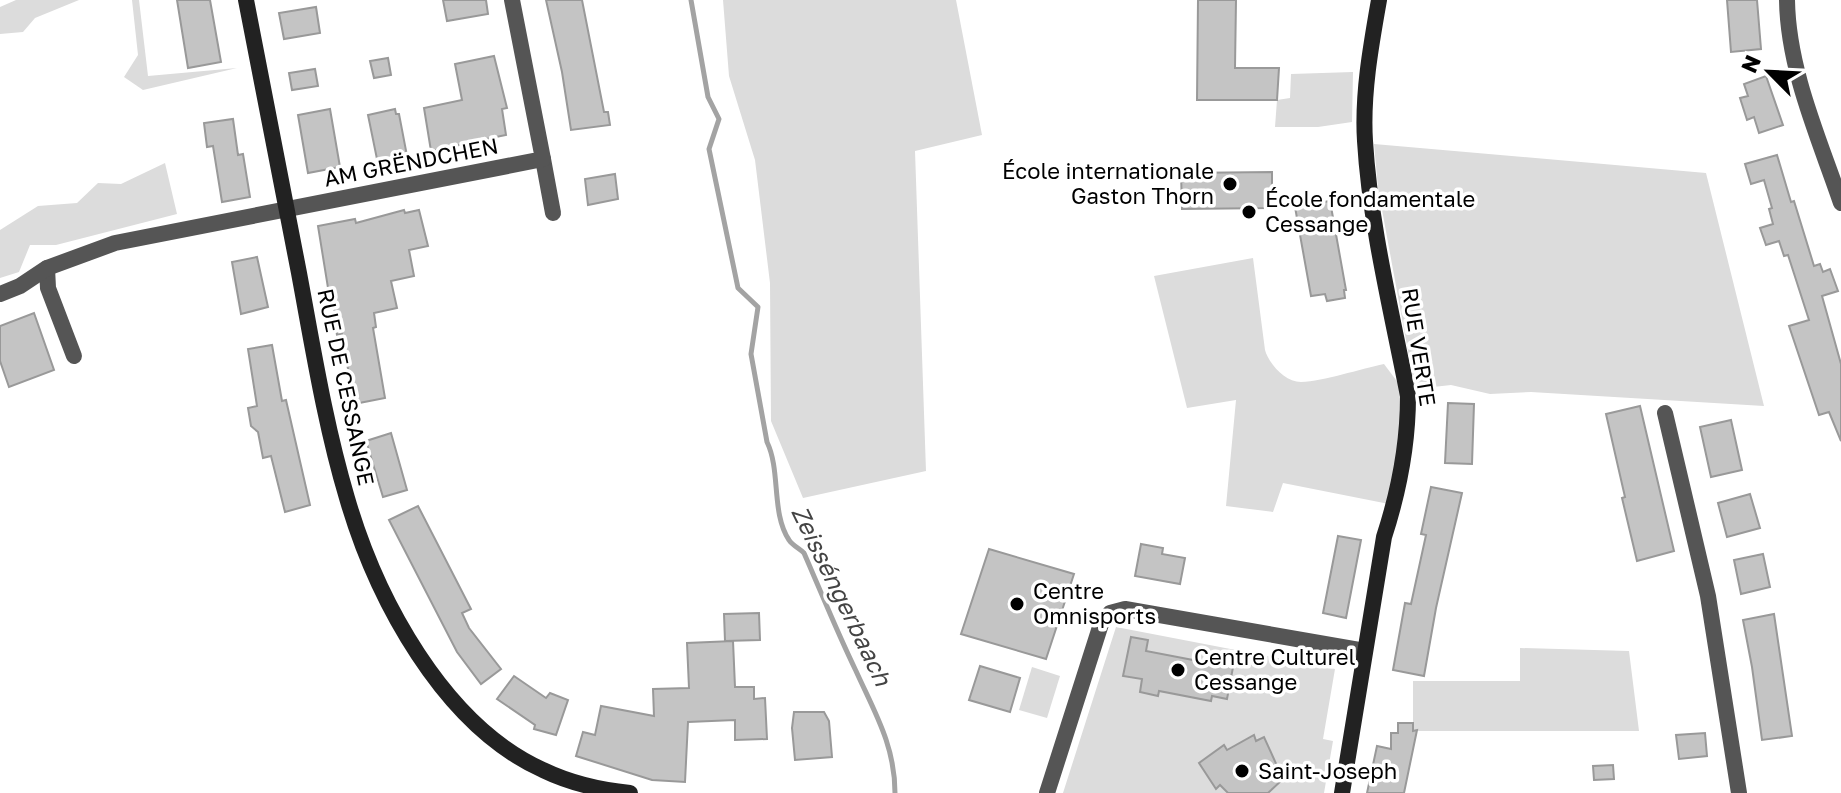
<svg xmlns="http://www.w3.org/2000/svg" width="1841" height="793" font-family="'Golos Text',sans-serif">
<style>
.green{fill:#dcdcdc}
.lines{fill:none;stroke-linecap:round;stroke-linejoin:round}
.stream{stroke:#a3a3a3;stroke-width:5}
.building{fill:#c4c4c4;stroke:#999;stroke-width:2}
.street{stroke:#555;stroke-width:16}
.secondary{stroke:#222;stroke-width:16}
.poi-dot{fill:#000;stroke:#fff;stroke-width:3}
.labels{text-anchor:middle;stroke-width:7;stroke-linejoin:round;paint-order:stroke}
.street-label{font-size:22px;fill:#000;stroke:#fff}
.poi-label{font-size:22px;fill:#000;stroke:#fff;text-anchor:start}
.water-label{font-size:24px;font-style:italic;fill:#444;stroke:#fff}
</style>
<rect width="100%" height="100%" fill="#fff"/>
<!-- green -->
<g class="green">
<polygon points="16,0 79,0 35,18 23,32 0,34 0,7"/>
<polygon points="132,0 139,0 148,76 237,68 143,90 124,77 138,55"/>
<polygon points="723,0 956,0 982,135 915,151 926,471 803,498 771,421 770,283 755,160 729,76"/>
<polygon points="1353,72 1352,122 1318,127 1275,127 1277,100 1290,98 1291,74"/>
<polygon points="1374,144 1706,173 1764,406 1531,392 1490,394 1451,385 1415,389 1378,188"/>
<polygon points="165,163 177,214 56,245 30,245 19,272 0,278 0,230 38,206 77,203 98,183 121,184"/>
<path d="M1253 258 1265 350C1269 364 1285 382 1301 382 1324 381 1360 369 1384 364L1408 396 1394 505 1283 483 1273 512 1226 506 1236 400 1187 408 1154 276Z"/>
<polygon points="1116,627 1335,669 1323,739 1333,741 1324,793 1063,793"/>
<polygon points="1520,648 1629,651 1639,731 1413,731 1413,681 1520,681"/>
<polygon points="1032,667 1060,676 1047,718 1019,710"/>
</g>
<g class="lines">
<!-- stream -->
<path class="stream" d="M691 0 708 97 719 119 709 149 738 288 758 307 751 354 767 442C781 471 771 513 789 540 792 545 800 549 804 553 821 592 837 632 856 671 875 713 895 746 895 793"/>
</g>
<!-- building -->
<g class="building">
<polygon points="177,0 210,0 221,62 188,68"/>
<polygon points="443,0 486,0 488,14 447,21"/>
<polygon points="546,0 582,0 604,112 608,112 610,125 571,130 562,72"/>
<polygon points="1198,0 1236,0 1235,68 1279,68 1277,100 1197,100"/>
<polygon points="1727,0 1757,0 1761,49 1731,52"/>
<polygon points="316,7 320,33 284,39 279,13"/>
<polygon points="494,56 507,108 502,109 506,135 481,140 482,146 470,148 469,143 431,151 424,108 462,100 455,64"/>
<polygon points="388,58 391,75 374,78 370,61"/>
<polygon points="315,69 318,86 292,90 289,73"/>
<polygon points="1766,76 1783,125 1759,133 1754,117 1747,120 1740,98 1748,96 1744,84"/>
<polygon points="330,109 340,167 308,173 298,115"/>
<polygon points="395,109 396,114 399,114 408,161 378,164 368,115"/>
<polygon points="233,119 238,155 243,154 250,197 222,202 213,146 207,147 204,123"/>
<polygon points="1777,155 1791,202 1794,201 1814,266 1820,264 1823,272 1830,269 1838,291 1822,296 1841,364 1841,441 1829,412 1819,415 1789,326 1809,320 1788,255 1784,256 1779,241 1766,245 1760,228 1773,224 1769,209 1772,208 1764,180 1751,184 1745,164"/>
<polygon points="1272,172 1272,208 1182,209 1181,173"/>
<polygon points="615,174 618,199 588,205 585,179"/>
<polygon points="1330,201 1346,290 1344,290 1345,298 1327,301 1325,294 1311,296 1295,207"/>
<polygon points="404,210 405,213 419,210 428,246 409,250 414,276 391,281 397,308 374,313 376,327 373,328 385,398 354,404 342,334 337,335 334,318 336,318 331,294 329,294 318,226 355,219 356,223"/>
<polygon points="257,257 268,307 241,314 232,262"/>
<polygon points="34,313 54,370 9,387 0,361 0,326"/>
<polygon points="272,345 282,401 286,400 310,505 285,512 271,456 263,458 258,432 251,426 248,408 257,406 248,349"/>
<polygon points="1448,403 1474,404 1472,464 1445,463"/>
<polygon points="1640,406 1674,551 1637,561 1622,498 1625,497 1606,414"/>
<polygon points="1731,420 1742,470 1711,477 1700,427"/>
<polygon points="391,433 407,490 383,497 366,441"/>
<polygon points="1431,487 1462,493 1436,608 1424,676 1393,670 1405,603 1411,604 1426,535 1421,534"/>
<polygon points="1750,494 1760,528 1727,537 1718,503"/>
<polygon points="418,506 471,609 462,613 469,628 501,669 481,684 457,652 389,520"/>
<polygon points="1338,536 1361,540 1346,618 1323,613"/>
<polygon points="1141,544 1163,548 1162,554 1185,558 1180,584 1135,576"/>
<polygon points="989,549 1074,574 1046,659 961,634"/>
<polygon points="1763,554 1770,587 1741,594 1734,560"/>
<polygon points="759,613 760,640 725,641 724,614"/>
<polygon points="1774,614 1792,736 1762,740 1752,667 1743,620"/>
<polygon points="1131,637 1148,640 1146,651 1214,664 1215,659 1234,662 1227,699 1212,696 1211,701 1159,691 1158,696 1140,692 1142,679 1123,676"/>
<polygon points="733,641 735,687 754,687 754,699 765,698 767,739 735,740 735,720 688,722 685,782 652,780 576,756 583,732 595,735 601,706 654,716 653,689 689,688 687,643"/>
<polygon points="980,666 1020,678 1010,712 969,700"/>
<polygon points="514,676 546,698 550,693 568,700 556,735 534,729 535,725 497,699"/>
<polygon points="794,712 824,712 829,721 832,757 795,760 792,728"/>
<polygon points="1398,723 1413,723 1413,731 1417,730 1404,793 1367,793 1377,746 1391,749 1391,733 1398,733"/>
<polygon points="1705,733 1707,756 1679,759 1676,735"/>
<polygon points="1254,735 1256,741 1264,737 1283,779 1268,793 1228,793 1220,785 1216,789 1199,763 1224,745 1227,750"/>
<polygon points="1613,765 1614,779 1594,780 1593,766"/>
</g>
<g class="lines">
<!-- street -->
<g class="street">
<path d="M1787 0C1788 70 1819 138 1841 203"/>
<polyline points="543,159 553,213"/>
<polyline points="47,268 48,288 74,356"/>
<polyline points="0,294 20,286 47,268 115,243 543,159 512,0"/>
<polyline points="1665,413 1708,596 1739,793"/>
<polyline points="1047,793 1101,624 1110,613 1125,609 1365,651"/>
</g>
<!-- secondary -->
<g class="secondary">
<path d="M246 0C264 91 282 182 299 273 313 348 325 424 347 498 376 598 443 725 543 770 570 783 600 790 630 793"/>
<path d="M1342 793 1384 537C1399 491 1408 444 1408 396 1392 313 1370 225 1365 141 1362 95 1371 45 1379 0"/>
</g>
</g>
<!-- markers -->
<g class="poi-dot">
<circle cx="1230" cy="184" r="8"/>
<circle cx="1249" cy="212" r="8"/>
<circle cx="1017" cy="604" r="8"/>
<circle cx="1178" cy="670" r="8"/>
<circle cx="1242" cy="771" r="8"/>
</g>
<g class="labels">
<!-- street labels -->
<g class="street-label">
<text transform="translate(411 162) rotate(-11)" y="8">AM GRËNDCHEN</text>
<text transform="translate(1419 347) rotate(81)" y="8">RUE VERTE</text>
<text transform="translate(346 387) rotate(78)" y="8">RUE DE CESSANGE</text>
</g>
<!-- poi labels -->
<g class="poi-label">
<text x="1214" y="179" text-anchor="end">École internationale<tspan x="1214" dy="25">Gaston Thorn</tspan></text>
<text x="1265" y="207">École fondamentale<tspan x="1265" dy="25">Cessange</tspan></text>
<text x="1033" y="599">Centre<tspan x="1033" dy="25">Omnisports</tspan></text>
<text x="1194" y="665">Centre Culturel<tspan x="1194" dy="25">Cessange</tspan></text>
<text x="1258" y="779">Saint-Joseph</text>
</g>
<!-- water labels -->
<g class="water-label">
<text transform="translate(841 596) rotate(64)" y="8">Zeisséngerbaach</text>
</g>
</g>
<!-- north arrow -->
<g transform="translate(1769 72) rotate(294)" stroke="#ffffff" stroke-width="6" paint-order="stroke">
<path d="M0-6L14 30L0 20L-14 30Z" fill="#000000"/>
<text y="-12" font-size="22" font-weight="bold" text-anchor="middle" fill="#000000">N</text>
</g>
</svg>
